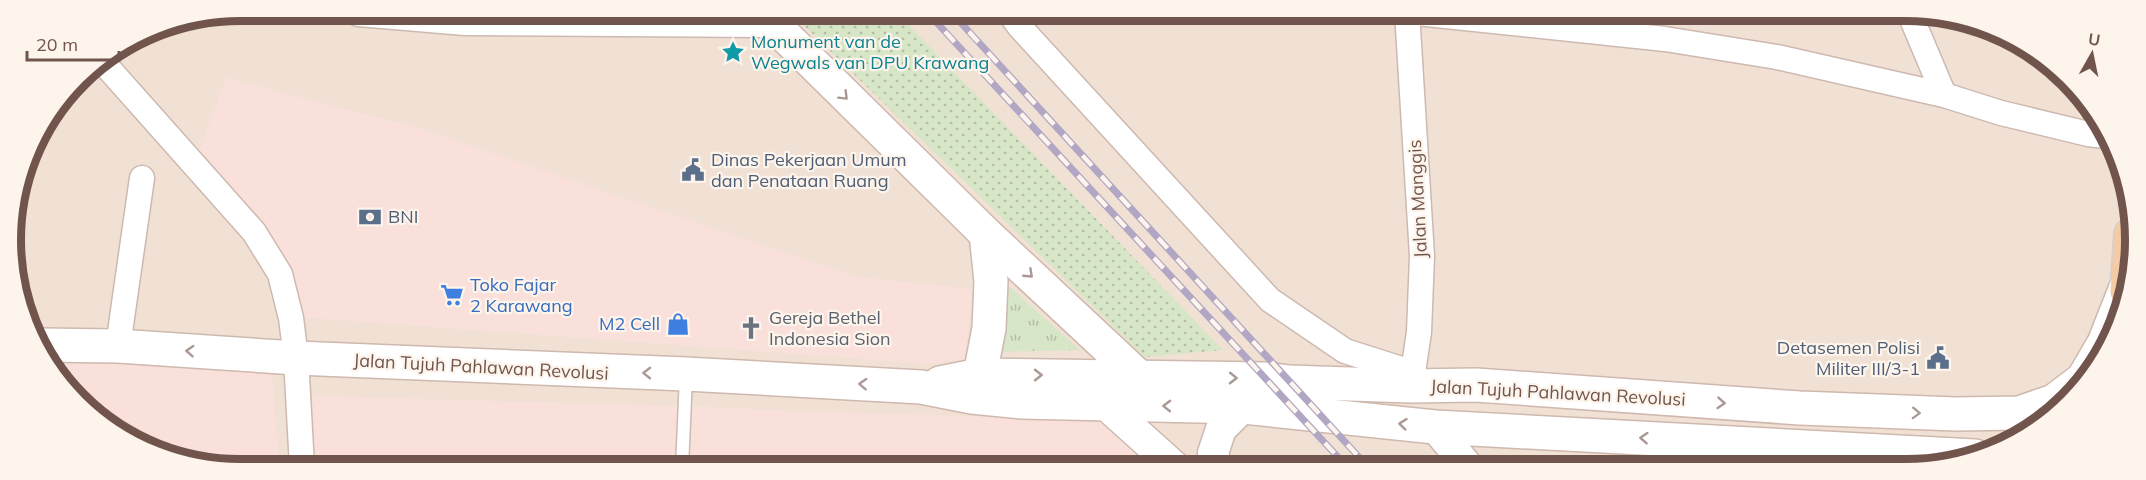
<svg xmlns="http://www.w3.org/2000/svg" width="2146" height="480" font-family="Mulish,sans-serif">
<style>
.residential{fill:#f1e1d5}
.commercial{fill:#f9e0db}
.grass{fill:url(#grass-tufts)}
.park{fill:url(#park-dots)}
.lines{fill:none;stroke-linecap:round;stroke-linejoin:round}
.service-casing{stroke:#cdb9b0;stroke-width:15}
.minor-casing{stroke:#cdb9b0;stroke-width:27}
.tertiary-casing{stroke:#cdb9b0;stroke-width:33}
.secondary-casing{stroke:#cfb8ae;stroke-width:36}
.primary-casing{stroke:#d7cfcd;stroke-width:36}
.service{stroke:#fff;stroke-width:12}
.minor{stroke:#fff;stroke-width:24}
.tertiary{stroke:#fff;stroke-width:30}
.secondary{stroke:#fff;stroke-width:33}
.primary{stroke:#f3cba5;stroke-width:33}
.rail-casing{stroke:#b1a6c3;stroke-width:7}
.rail{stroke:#fdf4ec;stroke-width:4.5;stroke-dasharray:14;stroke-linecap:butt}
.oneway{stroke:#aa9994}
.labels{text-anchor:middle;stroke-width:4.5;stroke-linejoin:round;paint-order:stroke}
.culture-label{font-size:18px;fill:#0d838f;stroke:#fdf4ec;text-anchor:start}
.service-label{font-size:18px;fill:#4e5e75;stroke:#fdf4ec;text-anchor:start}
.street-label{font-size:18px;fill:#71554d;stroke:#fdf4ec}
.shop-label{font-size:18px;fill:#366cbe;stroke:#fdf4ec;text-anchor:start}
.worship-label{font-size:18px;fill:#5b616d;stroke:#fdf4ec;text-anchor:start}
.rim{fill:none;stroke:#71554d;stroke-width:8}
</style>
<defs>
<pattern id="grass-tufts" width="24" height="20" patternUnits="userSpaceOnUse" patternTransform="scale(1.5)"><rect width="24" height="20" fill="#d7e6c6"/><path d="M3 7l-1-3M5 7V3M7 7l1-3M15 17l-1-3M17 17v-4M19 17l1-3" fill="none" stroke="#b3bda3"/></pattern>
<pattern id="park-dots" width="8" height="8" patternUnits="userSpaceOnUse" patternTransform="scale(1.5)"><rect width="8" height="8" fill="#d7e6c6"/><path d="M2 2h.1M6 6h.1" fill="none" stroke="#b3bda3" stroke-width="1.8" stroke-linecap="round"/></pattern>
</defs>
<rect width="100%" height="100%" fill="#faf0e6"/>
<!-- residential -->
<polygon class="residential" points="240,11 1936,13 2021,41 2088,101 2128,181 2133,270 2068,403 2007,446 1936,468 210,467 126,439 58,380 18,300 11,225 34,139 88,68 152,28"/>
<!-- commercial -->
<g class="commercial">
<polygon points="226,78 418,128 858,277 972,289 965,360 931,364 300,317 265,230 199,151"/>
<polygon points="44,352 272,374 279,467 210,467 126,439 58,380"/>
<polygon points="313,396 709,407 810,412 1003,417 1106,423 1148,468 309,467"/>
</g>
<!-- grass -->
<polygon class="grass" points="1001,279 1080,350 996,352"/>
<!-- park -->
<polygon class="park" points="789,11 895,11 1223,350 1145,357"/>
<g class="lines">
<!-- service casing -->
<g class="service-casing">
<g id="service">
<polyline points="682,468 686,376"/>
<polyline points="1146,468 1153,448"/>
</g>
</g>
<!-- minor casing -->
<g class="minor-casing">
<g id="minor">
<polyline points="1008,11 1019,26 1270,300 1345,351 1414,373"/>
<polyline points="1407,12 1665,39 1777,57 1944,95 2001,113 2088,134 2105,136"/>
<polyline points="1407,12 1422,256 1419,332 1411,386"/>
<polyline points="1909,12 1944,95"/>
<polyline points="101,60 254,232 280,274 291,318 296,358 302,467"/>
<polyline points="118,346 142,178"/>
</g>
</g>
<!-- tertiary casing -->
<g class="tertiary-casing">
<g id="tertiary">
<polyline points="359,11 465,20 771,22"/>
<polyline points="1106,405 1176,468"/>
<polyline points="1435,427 1469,468"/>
<polyline points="1217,468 1213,453 1221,429 1243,407"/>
</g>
</g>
<!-- secondary casing -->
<g class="secondary-casing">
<g id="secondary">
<polyline points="757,11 771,22 986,234 1138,376"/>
<polyline points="41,345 118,346 296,358 686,374 921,387 972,397 1021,402 1243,407 1435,427 1975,456"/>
<polyline points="980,375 989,328 991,281 986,234"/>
<polyline points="940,383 980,375 1266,379 1289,382 1411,386 1476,385 1800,408 1956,414 2019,413 2054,401 2083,379 2104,343 2127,285"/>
</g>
</g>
<!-- primary casing -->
<g class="primary-casing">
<polyline id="primary" points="2127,291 2131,234"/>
</g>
<!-- service -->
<use href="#service" class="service"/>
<!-- minor -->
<use href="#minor" class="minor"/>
<!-- tertiary -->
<use href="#tertiary" class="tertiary"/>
<!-- secondary -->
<use href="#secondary" class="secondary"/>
<!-- primary -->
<use href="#primary" class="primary"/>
<!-- rail casing -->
<g class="rail-casing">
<g id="rail">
<polyline points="926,11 1348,468"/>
<polyline points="950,11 1369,468"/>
</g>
</g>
<!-- rail -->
<use href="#rail" class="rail"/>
</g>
<!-- one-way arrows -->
<defs><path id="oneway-chevron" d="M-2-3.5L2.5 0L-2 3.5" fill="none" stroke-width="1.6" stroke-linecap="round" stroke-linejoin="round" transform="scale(1.5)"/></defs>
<g class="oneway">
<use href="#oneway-chevron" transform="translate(844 96) rotate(45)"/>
<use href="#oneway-chevron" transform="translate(1029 274) rotate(43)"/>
<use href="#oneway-chevron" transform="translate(190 351) rotate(-176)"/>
<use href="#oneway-chevron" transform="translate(647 373) rotate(-179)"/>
<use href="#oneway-chevron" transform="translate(1038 375)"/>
<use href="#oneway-chevron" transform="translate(1233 378) rotate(1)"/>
<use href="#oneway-chevron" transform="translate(863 384) rotate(-177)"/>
<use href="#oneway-chevron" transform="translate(1721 403) rotate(4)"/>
<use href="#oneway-chevron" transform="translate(1167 406) rotate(-179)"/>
<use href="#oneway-chevron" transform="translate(1916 413) rotate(2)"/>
<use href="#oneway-chevron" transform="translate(1403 424) rotate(-174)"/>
<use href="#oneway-chevron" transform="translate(1644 438) rotate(-176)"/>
</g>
<!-- icons -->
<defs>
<g id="sight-bare" transform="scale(1.8)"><path d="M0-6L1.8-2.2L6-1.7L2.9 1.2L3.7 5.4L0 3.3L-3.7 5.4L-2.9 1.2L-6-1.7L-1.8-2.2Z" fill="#0f9aa8" stroke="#fdf4ec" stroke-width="2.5" paint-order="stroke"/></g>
<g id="civic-bare" transform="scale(1.8)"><path d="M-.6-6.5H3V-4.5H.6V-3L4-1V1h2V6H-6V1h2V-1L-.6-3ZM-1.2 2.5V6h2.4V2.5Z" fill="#5c6f8a" stroke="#fdf4ec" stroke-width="2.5" paint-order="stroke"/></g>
<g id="bank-bare" transform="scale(1.8)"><path d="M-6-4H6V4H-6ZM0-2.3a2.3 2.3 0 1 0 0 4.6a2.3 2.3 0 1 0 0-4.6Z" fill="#5c6f8a" stroke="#fdf4ec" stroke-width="2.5" paint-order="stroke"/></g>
<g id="supermarket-bare" transform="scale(1.8)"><path d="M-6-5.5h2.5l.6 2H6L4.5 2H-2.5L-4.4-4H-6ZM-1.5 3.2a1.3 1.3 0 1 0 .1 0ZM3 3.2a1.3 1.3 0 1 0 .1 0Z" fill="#3f7fe0" stroke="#fdf4ec" stroke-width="2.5" paint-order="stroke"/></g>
<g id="shop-bare" transform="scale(1.8)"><path d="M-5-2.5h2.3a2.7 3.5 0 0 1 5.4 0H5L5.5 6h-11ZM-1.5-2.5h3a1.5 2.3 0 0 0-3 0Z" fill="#3f7fe0" stroke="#fdf4ec" stroke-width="2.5" paint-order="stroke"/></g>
<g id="church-bare" transform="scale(1.8)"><path d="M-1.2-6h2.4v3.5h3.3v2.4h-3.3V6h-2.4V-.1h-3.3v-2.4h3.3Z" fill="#6b7280" stroke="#fdf4ec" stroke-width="2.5" paint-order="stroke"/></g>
</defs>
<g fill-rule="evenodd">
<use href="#sight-bare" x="733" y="52"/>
<use href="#civic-bare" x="693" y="170"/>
<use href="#bank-bare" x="370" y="217"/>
<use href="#supermarket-bare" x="452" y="295"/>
<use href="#shop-bare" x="678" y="324"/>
<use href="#church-bare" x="751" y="328"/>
<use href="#civic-bare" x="1938" y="358"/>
</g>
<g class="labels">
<!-- culture labels -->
<g class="culture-label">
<text x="751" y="48">Monument van de<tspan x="751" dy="21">Wegwals van DPU Krawang</tspan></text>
</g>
<!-- service labels -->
<g class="service-label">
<text x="711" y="166">Dinas Pekerjaan Umum<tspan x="711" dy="21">dan Penataan Ruang</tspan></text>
<text x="388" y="223">BNI</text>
<text x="1920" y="354" text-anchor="end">Detasemen Polisi<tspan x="1920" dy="21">Militer III/3-1</tspan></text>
</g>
<!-- street labels -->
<g class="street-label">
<text transform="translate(1418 199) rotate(-93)" y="6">Jalan Manggis</text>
<text transform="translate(481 367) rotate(3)" y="6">Jalan Tujuh Pahlawan Revolusi</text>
<text transform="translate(1558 393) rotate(3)" y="6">Jalan Tujuh Pahlawan Revolusi</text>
</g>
<!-- shop labels -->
<g class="shop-label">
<text x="470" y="291">Toko Fajar<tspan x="470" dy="21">2 Karawang</tspan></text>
<text x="660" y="330" text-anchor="end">M2 Cell</text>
</g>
<!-- worship labels -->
<g class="worship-label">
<text x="769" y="324">Gereja Bethel<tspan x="769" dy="21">Indonesia Sion</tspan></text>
</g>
</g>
<!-- crop -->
<path d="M0 0H2146V480H0ZM240 21H1906A219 219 0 0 1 2125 240V240A219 219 0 0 1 1906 459H240A219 219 0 0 1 21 240V240A219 219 0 0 1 240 21Z" fill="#fdf4ec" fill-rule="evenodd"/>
<path class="rim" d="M240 21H1906A219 219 0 0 1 2125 240V240A219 219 0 0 1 1906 459H240A219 219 0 0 1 21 240V240A219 219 0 0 1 240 21Z"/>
<!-- north arrow -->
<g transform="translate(2092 54) rotate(9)" stroke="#fdf4ec" stroke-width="4.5" paint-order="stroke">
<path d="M0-4.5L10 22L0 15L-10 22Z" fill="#71554d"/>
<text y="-9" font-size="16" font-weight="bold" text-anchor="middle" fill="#71554d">U</text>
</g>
<!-- scale -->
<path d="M27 51v9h92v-9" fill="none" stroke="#71554d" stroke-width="3"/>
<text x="36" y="51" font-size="18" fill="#71554d" stroke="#fdf4ec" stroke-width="4.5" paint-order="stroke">20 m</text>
</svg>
